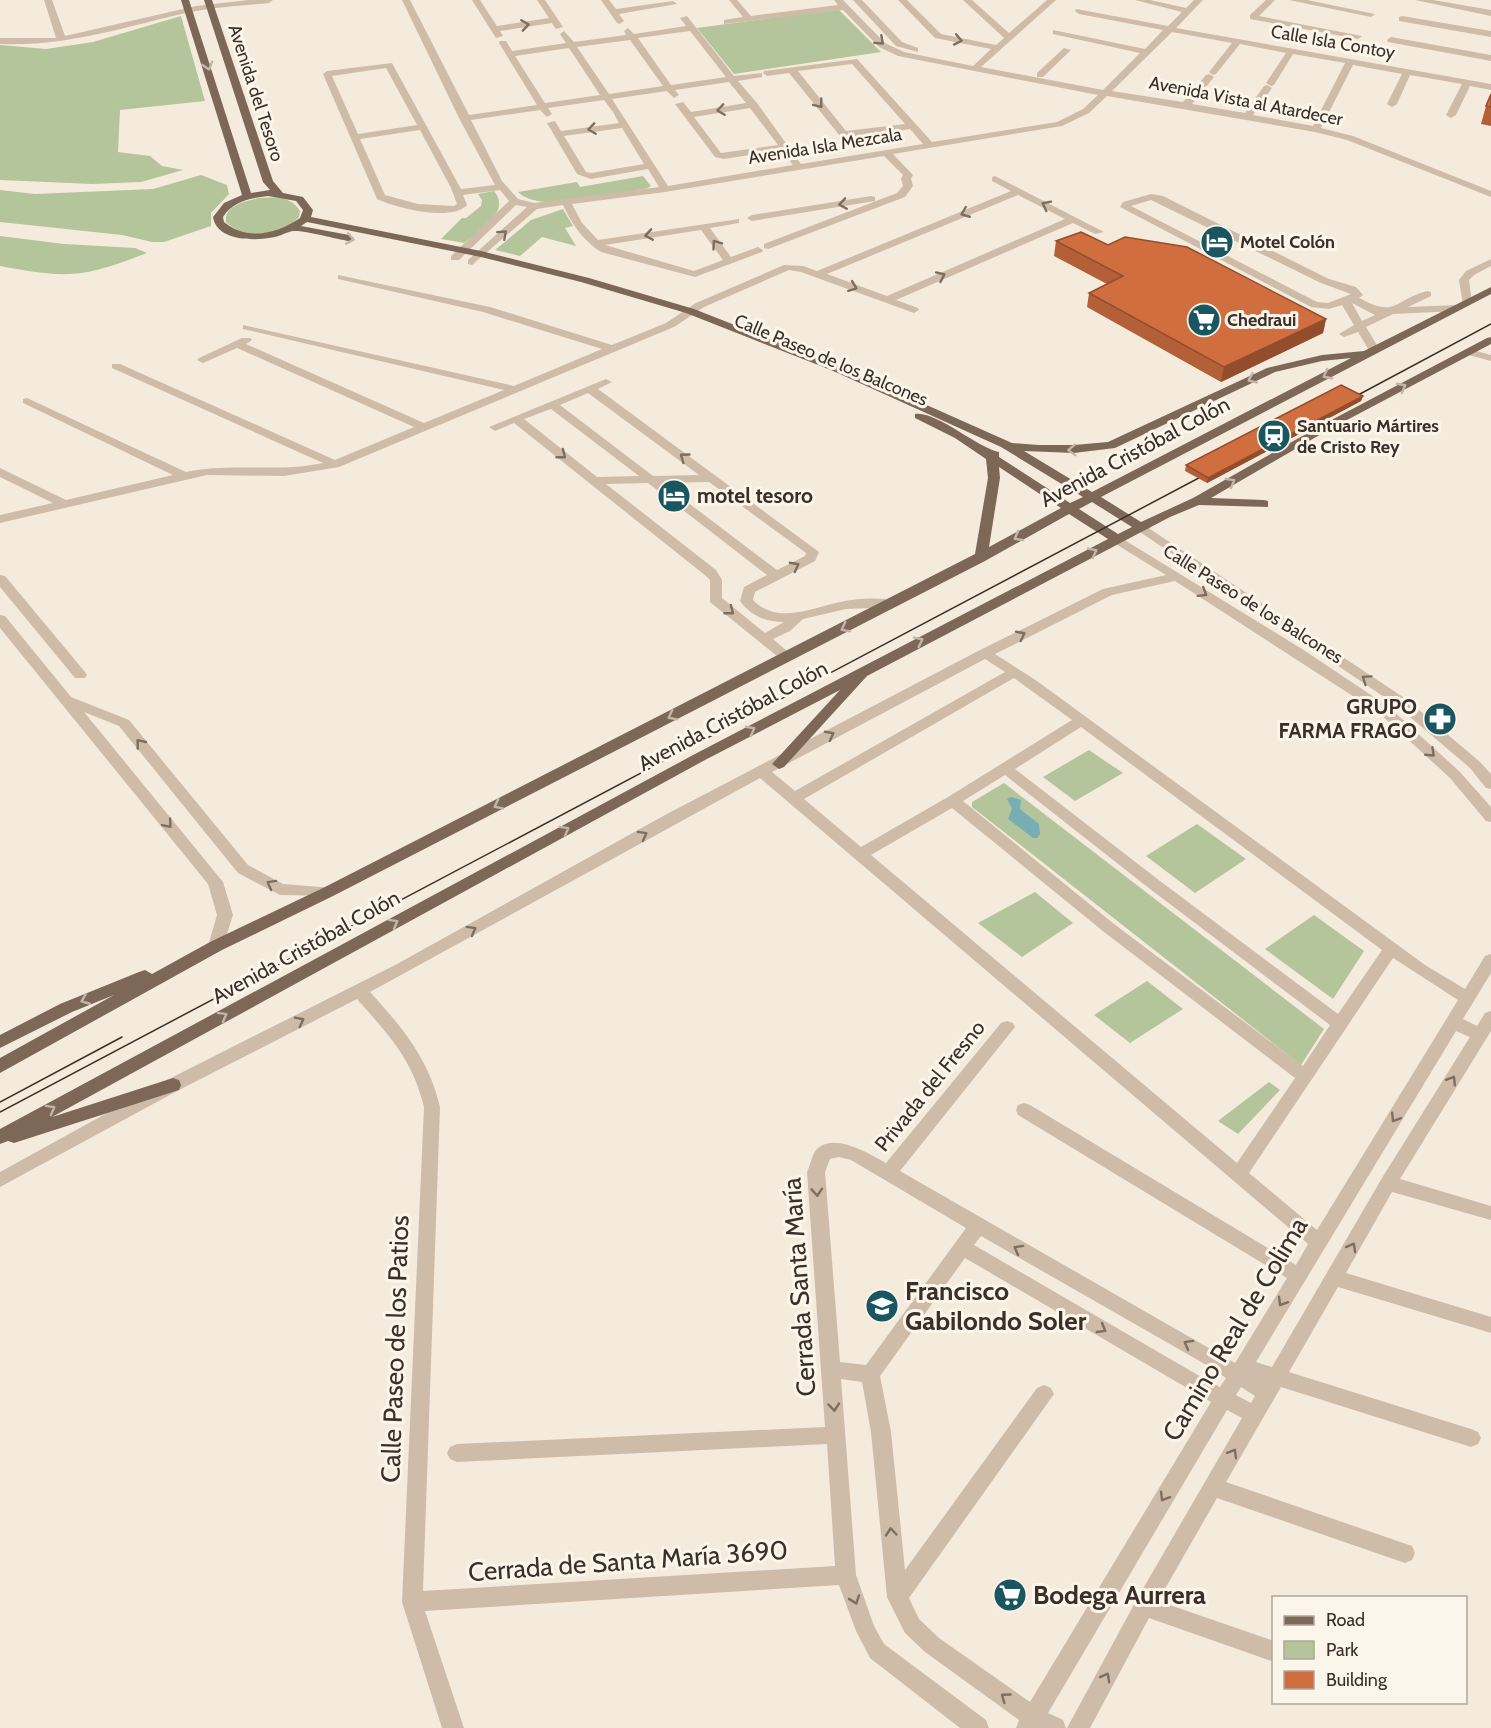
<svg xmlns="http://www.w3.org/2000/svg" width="1491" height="1728" font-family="Cabin,sans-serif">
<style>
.green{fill:#b4c59b}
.water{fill:#79adb4}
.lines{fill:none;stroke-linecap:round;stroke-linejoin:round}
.minor{fill:#cebca8;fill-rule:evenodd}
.major{fill:#7d6858;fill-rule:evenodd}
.tram{stroke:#3a2f29;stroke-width:1.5}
.wall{fill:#b35f37}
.shaded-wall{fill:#924d2d}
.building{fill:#d06e40;stroke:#924d2d;stroke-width:1.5}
.oneway{stroke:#7d6e62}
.oneway2{stroke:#c2b6a8}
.labels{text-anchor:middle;stroke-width:6;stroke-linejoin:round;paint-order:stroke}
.far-street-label{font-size:18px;fill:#3a2f29;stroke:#fbf5ea}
.far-poi-label{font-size:18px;font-weight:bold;fill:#3a2f29;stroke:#fbf5ea;text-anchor:start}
.street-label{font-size:21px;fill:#3a2f29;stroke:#fbf5ea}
.poi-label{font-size:21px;font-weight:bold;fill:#3a2f29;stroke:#fbf5ea;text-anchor:start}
.near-street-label{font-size:26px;fill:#3a2f29;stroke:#fbf5ea}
.near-poi-label{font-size:26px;font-weight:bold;fill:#3a2f29;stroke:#fbf5ea;text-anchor:start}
</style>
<rect width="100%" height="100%" fill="#f5ebdd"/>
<!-- green -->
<g class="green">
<polygon points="838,9 881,52 734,74 697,28"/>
<polygon points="181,16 205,101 120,110 118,152 150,156 162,166 183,170 141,182 92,184 0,180 0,45 46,49 93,42"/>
<polygon points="201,175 227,185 229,194 211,213 211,226 164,242 152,242 122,235 0,222 0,190 35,194 153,189"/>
<path d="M643 176 651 186 648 188C619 193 540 215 518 192L577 182 580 187Z"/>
<path d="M494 191C512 212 478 231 464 243L441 239 462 218H466L481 206 482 200 478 194Z"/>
<path d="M259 198C273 197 292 196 300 211L299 217C283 235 244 241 226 222 224 205 246 201 259 198Z"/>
<polygon points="563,209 573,226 565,228 576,246 542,237 520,256 495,250 531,220"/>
<path d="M0 236 64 244 135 248 147 253C123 262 96 273 70 274 46 275 23 270 0 266Z"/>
<polygon points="1089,750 1123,773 1075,801 1043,777"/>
<polygon points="1004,783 1324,1029 1301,1065 972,807 972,802"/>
<polygon points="1197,824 1246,859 1195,893 1146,856"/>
<polygon points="1035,892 1073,923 1022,957 978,923"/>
<polygon points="1314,915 1364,951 1333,999 1265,949"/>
<polygon points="1147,981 1183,1009 1130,1043 1094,1015"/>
<polygon points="1269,1082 1280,1090 1238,1134 1218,1121"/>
</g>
<!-- water -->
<polygon class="water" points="1011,797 1021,800 1020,809 1039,824 1040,834 1037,838 1033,838 1008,819 1012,808 1007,799"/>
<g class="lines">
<!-- minor -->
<g class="minor">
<path d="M44 0H52L65 36 196 6 248 0H273L269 3C242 6 214 7 186 13 124 27 65 47 0 44V38H56Z"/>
<path d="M402 0H410L469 115 537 105 499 43 500 41H506L512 51 566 43 560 34 564 31 574 42 626 35 624 31 628 28 634 34 686 26 680 18 687 16 734 76 762 73V77L738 81 757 103 801 164 923 144 910 129 853 138 840 136 789 73 767 76 763 73 764 71 857 59 932 142 1057 122 1083 109 1098 95 898 56 879 47 843 10 724 24V20L743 17 729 0H737L751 16 838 5 834 0H843L885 43 904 52 973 66 991 49 935 38 898 0H907L941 34 996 45 1004 38 963 0H972L1009 33 1047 0H1056L981 67 1103 90 1140 53 1053 34V30L1145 49 1163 30 1079 14 1075 11 1076 9 1168 26 1182 12 1135 0H1150L1186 8 1194 0H1203L1176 28 1491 84V90L1470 86 1456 115 1451 118 1446 115 1462 84 1410 75 1397 104 1392 107 1387 104 1402 74 1353 65 1321 128 1353 136 1491 191V197L1347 140 1315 132 1107 96 1089 113 1062 126 893 154 913 175 911 179 913 186 905 197 768 249 764 248V244L897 193 903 186 901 179 903 175 884 156 665 192 572 204 582 223 598 240 739 219V223L710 228 731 257 758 247 763 250 762 252 695 277 601 252C584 241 572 225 563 205L537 209 472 265 468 264V260L527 207 516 205 459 260H451V256L509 201 500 190 463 195 467 205C452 222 396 208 377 199L323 74 327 71 392 63 461 189 495 185 459 118ZM690 31 726 77 671 85 638 38ZM1172 32 1232 43 1209 72 1213 75 1216 74 1240 44 1286 53 1266 83 1271 86 1274 85 1293 54 1345 63 1313 126 1253 115 1272 88 1267 85 1264 86 1245 113 1192 104 1214 77 1209 74 1206 75 1183 102 1112 91ZM630 40 663 86 609 94 577 47ZM569 48 600 95 545 103 515 56ZM852 64 905 124 846 131 798 71ZM386 68 417 125 358 134 332 76ZM729 82 746 103 691 112 683 102 675 104 715 157 724 159 781 150 793 165 668 186 612 99 667 91 674 98 679 95 675 90ZM604 100 613 112 619 123 561 131 555 121 547 123 577 174 591 179 648 169 659 187 534 203 518 199 502 181 471 120 540 110 547 117 552 114 548 108ZM750 108 778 145 721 153 694 117ZM622 128 644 164 591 173 586 172 564 136ZM420 130 451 188 457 204 454 206 418 204 385 195 360 139ZM701 230 723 260 694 271 605 245Z"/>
<polygon points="472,0 480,0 497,26 549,18 537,0 545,0 563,27 556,29 552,23 500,31 503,36 496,38"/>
<polygon points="601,0 609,0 616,9 673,1 677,4 619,14 624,21 620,24 617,23"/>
<polygon points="853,0 862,0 902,42 918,48 918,52 896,46"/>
<polygon points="1266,0 1275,0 1259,16 1362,36 1358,39 1250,19 1250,15"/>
<polygon points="1289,0 1307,0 1375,14 1371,17"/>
<polygon points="1415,0 1433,0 1491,10 1491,16"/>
<polygon points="1402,16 1491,31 1491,37 1399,21 1399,17"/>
<polygon points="1391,37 1491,55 1491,61 1388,42 1387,40"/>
<polygon points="1064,48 1071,50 1043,77 1037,77 1037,73"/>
<path d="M995 176 1104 232 1095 234 1073 223 896 300 918 308 919 310 914 313 801 272 789 270 704 307 674 327 339 467 284 476 207 475 0 523V515L53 503 0 477V468L66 500 173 475 23 403V399L27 398 186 472C231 462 278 473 323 463L112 368V364H120L335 460 414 427 237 348 203 363 197 360 199 358 242 338H250L252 340 246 344 424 423 504 390 243 329V325L514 386 602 349 483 312 338 279V275L490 307 612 345 666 323 696 303 784 265 803 266 817 271 1011 191 992 181V177ZM1018 195 1065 219 887 296 827 274Z"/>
<path d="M1151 194 1163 196 1329 279 1356 287 1363 295 1359 298C1397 318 1392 301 1427 291L1431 292V296L1408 307 1458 305 1463 308 1458 311 1393 314 1366 327 1380 350 1378 352H1370L1358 332 1344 337 1339 334 1354 325 1342 305 1329 309 1311 307 1120 207 1123 202ZM1151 200 1321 283 1351 294 1328 303 1317 302 1131 206ZM1352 303 1373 314 1375 315 1362 321Z"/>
<polygon points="871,196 875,197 875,201 752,221 747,218 752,215"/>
<polygon points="1491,259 1491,266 1474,275 1469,280 1472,303 1467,306 1463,305 1459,280 1466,271"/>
<polygon points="1469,349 1491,355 1491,361 1465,354 1463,352"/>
<path d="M606 379 612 382 598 389 819 552 815 561 755 592 753 600C777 625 811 608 840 602 857 598 879 597 896 601L898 604 896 607 846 609 803 619 790 631 773 639 794 657 787 661 782 660 710 602V580L706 576 514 423 495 431 489 427ZM588 393 699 475 653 476 560 405ZM551 409 639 476 597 477 524 419ZM709 482 806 553 805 556 777 570 662 483ZM648 483 767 575 744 587 740 601C751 616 766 622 784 622L765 633 722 598V580L716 570 606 484Z"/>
<polygon points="1141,523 1406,699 1480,762 1491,774 1491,789 1486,788 1470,768 1396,705 1137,530 1135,527 1137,524"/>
<path d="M1118 536 1302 649 1389 707 1460 772 1491 807V822L1486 821 1450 778 1379 713 1175 581 1112 595 995 654 1037 681 1425 965 1465 989 1485 956 1491 954V973L1463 1019 1477 1026 1485 1013 1491 1011V1031L1400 1179 1491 1206V1220L1392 1192 1346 1273 1491 1317V1333L1338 1287 1289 1372 1471 1429 1478 1432 1481 1438 1478 1444 1471 1447 1281 1387 1226 1482 1412 1546 1415 1553 1412 1560 1405 1563 1217 1498 1158 1601 1274 1641V1662L1149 1618 1090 1728H1067L1137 1599 1242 1418 1227 1410 1048 1713 1063 1720 1066 1728H1016L1019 1720 925 1652 905 1633 887 1597 871 1432 862 1382 841 1379 856 1575 874 1626 884 1644 986 1720 989 1728H960L870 1658 856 1631 839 1585 425 1611 464 1728H442L402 1602 424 1107C413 1060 388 1034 357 999L179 1090 0 1187V1172L167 1080 397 964 665 815 980 650 1103 589 1166 575 1114 543 1112 540 1114 537ZM985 659 1005 672 795 791 772 772ZM1014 678 1072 720 948 797 861 847 804 799ZM1081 727 1382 950 1338 1014 1160 881 1015 769ZM1005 775 1150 889 1330 1025 1303 1066 1114 924 963 801ZM760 778 1308 1244 1296 1265 1030 1105 1024 1103 1018 1105 1016 1110 1018 1115 1287 1278 1235 1363 900 1171 1015 1027 1013 1023 1007 1021 1001 1023 886 1163C870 1154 833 1131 816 1150 812 1155 810 1166 807 1172L825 1427 457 1444 450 1447 447 1453 450 1459 457 1462 827 1444 835 1566 423 1591 440 1107C429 1059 402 1027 370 992ZM952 808 1104 932 1295 1078 1237 1163 871 855ZM1393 958 1458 1000 1317 1230 1249 1173ZM1456 1031 1470 1037 1382 1178 1272 1367 1256 1362ZM839 1157 851 1160 966 1228 866 1365 840 1362 825 1172 830 1159ZM981 1236 1203 1363 1226 1378 1220 1387 1203 1378 974 1245ZM965 1258 1211 1402 1030 1702 939 1638 919 1619 909 1598 1054 1394 1051 1388 1044 1385 1037 1388 905 1570 891 1432 880 1376ZM1241 1387 1255 1396 1251 1403 1236 1395Z"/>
<polygon points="0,575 5,576 85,672 87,675 85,678 75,678 0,587"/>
<polygon points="0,615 5,616 71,697 129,720 248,865 283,884 333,888 336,892 333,896 280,895 238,873 119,726 84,712 223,882 233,915 222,950 210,950 208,946 217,915 208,884 0,628"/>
</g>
<!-- major -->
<path class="major" d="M181 0H189L251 193 270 190 263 182 204 0H212L273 181 283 193 303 197 313 210 311 217 481 251 589 278 694 309 839 366 1012 443 1039 445H1074L1108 442 1267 368 1322 355 1364 351 1491 287V294L1101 497 1141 522 1193 498 1320 426 1487 338 1491 337V344L1328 430 1211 498 1264 500 1268 501V507L1199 505 1170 517 867 676 784 767 779 769 772 764 840 690 705 760 52 1117 173 1078 179 1080 181 1085 179 1090 14 1143 8 1141 0 1144V1129L695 754 1108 539 1069 514 985 561 333 896 222 950 0 1073V1058L114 995 72 1012 0 1048V1035L60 1004 139 972 145 970 152 974 210 942 323 888 975 554 988 478 986 459 955 438 915 418V414C935 410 978 448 999 452V457L1070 503 1083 497 1001 447 831 370 686 313 581 282 481 257 307 222 301 226 349 235 354 238 349 241C336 239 304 230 293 231 287 232 280 236 275 237 256 241 217 242 213 217L224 203 242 195ZM268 196 296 201 303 210 300 218C277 234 247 241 224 222L223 217C233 201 251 198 268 196ZM1351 358 1092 492 1024 451 1074 453 1115 448 1275 372 1322 361ZM999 467 1061 508 989 547 1000 478ZM1092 502 1132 527 1118 534 1079 509Z"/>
<!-- tram -->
<g class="tram">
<polyline points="1345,402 1491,324"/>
<polyline points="0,1102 122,1037"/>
<polyline points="0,1112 1212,471"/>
</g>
</g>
<!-- wall -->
<g class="wall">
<polygon points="1491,94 1491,126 1481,124 1486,106"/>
<polygon points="1056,241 1108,245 1326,319 1323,333 1221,382 1087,307 1089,293 1107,284 1054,256"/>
<polygon points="1363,396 1361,401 1207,483 1185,471 1186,465"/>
</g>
<!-- shaded-wall -->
<g class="shaded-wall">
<polygon points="1326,319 1323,333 1221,382 1224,367"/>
<polygon points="1363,396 1361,401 1207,483 1208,478"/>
</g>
<!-- building -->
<g class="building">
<polygon points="1491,94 1491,107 1486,106"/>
<polygon points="1081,232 1108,245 1125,237 1187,247 1326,319 1224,367 1089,293 1123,276 1056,241"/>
<polygon points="1341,385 1363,396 1208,478 1186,465"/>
</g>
<!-- one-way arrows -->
<defs><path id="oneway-chevron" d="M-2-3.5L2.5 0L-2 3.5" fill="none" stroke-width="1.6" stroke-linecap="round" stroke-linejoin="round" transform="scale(1.5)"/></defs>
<g class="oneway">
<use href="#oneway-chevron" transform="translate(525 25) rotate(-8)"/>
<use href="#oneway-chevron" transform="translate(958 40) rotate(11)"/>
<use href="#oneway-chevron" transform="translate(880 41) rotate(42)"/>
<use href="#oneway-chevron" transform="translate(819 104) rotate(52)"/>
<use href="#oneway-chevron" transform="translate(721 110) rotate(172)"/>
<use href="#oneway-chevron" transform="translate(592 129) rotate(172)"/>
<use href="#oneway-chevron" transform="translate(843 204) rotate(171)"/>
<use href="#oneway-chevron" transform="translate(1046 205) rotate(-153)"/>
<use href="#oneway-chevron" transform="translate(965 213) rotate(158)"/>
<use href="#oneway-chevron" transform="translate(503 234) rotate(-42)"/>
<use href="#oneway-chevron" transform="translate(649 235) rotate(171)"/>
<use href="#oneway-chevron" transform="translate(716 244) rotate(-126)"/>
<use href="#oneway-chevron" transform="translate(941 276) rotate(-24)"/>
<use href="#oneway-chevron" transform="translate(853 287) rotate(21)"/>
<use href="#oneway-chevron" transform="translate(562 455) rotate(38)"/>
<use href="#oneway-chevron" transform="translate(684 457) rotate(-144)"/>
<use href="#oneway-chevron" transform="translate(795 566) rotate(-28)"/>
<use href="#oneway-chevron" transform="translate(1203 593) rotate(32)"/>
<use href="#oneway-chevron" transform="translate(730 611) rotate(38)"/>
<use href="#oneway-chevron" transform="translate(1021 635) rotate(-27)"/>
<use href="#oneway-chevron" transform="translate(1366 679) rotate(-145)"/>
<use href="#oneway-chevron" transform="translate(830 735) rotate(-28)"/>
<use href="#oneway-chevron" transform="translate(140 743) rotate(-129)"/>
<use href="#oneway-chevron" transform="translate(1431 753) rotate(43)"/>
<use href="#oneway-chevron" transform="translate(168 824) rotate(50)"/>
<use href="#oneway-chevron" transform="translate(643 835) rotate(-29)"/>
<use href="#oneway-chevron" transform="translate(271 884) rotate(-151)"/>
<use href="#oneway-chevron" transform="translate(472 930) rotate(-29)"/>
<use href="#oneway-chevron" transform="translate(300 1021) rotate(-27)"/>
<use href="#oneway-chevron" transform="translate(1452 1080) rotate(-58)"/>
<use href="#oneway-chevron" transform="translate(1395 1118) rotate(122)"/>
<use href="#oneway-chevron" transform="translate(817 1192) rotate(86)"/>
<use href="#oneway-chevron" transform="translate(1352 1247) rotate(-61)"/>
<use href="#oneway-chevron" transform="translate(1018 1249) rotate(-151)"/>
<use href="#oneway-chevron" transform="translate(1282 1302) rotate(121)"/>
<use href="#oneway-chevron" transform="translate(1102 1329) rotate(30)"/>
<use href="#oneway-chevron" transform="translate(1188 1344) rotate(-151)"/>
<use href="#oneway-chevron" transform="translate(834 1407) rotate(85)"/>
<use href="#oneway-chevron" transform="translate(1233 1453) rotate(-59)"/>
<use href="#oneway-chevron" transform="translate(1164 1497) rotate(121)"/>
<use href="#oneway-chevron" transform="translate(891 1532) rotate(-95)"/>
<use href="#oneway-chevron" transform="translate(855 1600) rotate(71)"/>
<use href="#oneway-chevron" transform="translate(1106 1677) rotate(-61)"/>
<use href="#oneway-chevron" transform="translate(1005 1697) rotate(-144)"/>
</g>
<g class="oneway2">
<use href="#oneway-chevron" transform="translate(208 66) rotate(73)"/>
<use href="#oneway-chevron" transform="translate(350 239) rotate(11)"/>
<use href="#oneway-chevron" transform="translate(1327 375) rotate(152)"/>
<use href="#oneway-chevron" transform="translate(1252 379) rotate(155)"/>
<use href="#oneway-chevron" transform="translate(1402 387) rotate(-28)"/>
<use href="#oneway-chevron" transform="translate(1072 450) rotate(178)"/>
<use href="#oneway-chevron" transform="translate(1231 482) rotate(-30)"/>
<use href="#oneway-chevron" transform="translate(1018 537) rotate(151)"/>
<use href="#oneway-chevron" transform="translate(1093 552) rotate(-27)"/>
<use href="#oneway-chevron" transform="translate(845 628) rotate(153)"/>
<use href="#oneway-chevron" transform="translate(919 641) rotate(-27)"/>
<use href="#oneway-chevron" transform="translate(672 716) rotate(153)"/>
<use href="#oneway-chevron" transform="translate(751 730) rotate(-28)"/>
<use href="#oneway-chevron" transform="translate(498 805) rotate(153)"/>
<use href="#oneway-chevron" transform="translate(565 830) rotate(-29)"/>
<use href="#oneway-chevron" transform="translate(394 923) rotate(-29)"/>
<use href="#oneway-chevron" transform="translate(85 1000) rotate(158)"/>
<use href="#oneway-chevron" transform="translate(223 1016) rotate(-29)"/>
<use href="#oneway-chevron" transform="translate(51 1109) rotate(-29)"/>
</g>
<!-- icons -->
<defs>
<g id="hotel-disc" transform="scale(1.725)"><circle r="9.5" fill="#1a5660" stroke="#fbf5ea"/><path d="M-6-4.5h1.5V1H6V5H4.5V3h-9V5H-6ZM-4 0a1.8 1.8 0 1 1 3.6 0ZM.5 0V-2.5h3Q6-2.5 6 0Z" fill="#fff"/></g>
<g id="supermarket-disc" transform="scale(1.725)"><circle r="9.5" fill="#1a5660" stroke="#fbf5ea"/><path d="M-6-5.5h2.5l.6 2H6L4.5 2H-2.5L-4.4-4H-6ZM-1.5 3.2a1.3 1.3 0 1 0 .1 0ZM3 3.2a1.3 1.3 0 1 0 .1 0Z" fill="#fff"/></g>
<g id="station-disc" transform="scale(1.725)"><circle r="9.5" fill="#1a5660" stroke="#fbf5ea"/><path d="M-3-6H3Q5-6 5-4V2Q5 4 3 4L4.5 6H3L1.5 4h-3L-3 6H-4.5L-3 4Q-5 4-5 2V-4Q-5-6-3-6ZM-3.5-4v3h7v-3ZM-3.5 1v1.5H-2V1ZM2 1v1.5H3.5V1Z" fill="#fff"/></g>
<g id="pharmacy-disc" transform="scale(1.725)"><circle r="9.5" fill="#1a5660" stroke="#fbf5ea"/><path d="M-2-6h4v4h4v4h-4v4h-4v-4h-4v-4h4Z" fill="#fff"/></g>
<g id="school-disc" transform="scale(1.725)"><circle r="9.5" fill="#1a5660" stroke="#fbf5ea"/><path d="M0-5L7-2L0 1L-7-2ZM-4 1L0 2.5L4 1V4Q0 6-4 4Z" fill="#fff"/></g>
</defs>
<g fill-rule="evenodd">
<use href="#hotel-disc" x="1217" y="242"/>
<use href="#supermarket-disc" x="1204" y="320"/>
<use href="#station-disc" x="1274" y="436"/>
<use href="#hotel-disc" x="674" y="496"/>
<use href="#pharmacy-disc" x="1440" y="719"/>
<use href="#school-disc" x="882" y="1306"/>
<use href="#supermarket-disc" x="1010" y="1595"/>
</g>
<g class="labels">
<!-- far-street labels -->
<g class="far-street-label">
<text transform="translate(1333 42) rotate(10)" y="6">Calle Isla Contoy</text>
<text transform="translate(256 93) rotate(72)" y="6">Avenida del Tesoro</text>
<text transform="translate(1246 101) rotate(11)" y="6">Avenida Vista al Atardecer</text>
<text transform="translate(825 146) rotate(-9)" y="6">Avenida Isla Mezcala</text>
<text transform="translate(831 360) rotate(23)" y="6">Calle Paseo de los Balcones</text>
<text transform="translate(1253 604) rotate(32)" y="6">Calle Paseo de los Balcones</text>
</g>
<!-- far-poi labels -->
<g class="far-poi-label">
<text x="1240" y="248">Motel Colón</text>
<text x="1227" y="326">Chedraui</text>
<text x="1297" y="432">Santuario Mártires<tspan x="1297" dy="21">de Cristo Rey</tspan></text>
</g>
<!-- street labels -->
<g class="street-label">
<text transform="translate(1135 452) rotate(-28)" y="7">Avenida Cristóbal Colón</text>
<text transform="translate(733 716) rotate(-28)" y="7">Avenida Cristóbal Colón</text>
<text transform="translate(306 947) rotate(-29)" y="7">Avenida Cristóbal Colón</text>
<text transform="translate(930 1086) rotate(-51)" y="7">Privada del Fresno</text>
</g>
<!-- poi labels -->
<g class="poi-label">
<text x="697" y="503">motel tesoro</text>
<text x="1417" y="714" text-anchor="end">GRUPO<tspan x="1417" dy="24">FARMA FRAGO</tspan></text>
</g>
<!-- near-street labels -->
<g class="near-street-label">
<text transform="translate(799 1287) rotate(-94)" y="9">Cerrada Santa María</text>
<text transform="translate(1235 1329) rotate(-59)" y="9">Camino Real de Colima</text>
<text transform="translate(395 1349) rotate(-88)" y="9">Calle Paseo de los Patios</text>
<text transform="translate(628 1561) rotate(-4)" y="9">Cerrada de Santa María 3690</text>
</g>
<!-- near-poi labels -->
<g class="near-poi-label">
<text x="905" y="1300">Francisco<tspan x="905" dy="30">Gabilondo Soler</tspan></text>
<text x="1033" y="1604">Bodega Aurrera</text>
</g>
</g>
<!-- legend -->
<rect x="1272" y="1596" width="195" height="108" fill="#fbf5ea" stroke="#aea69d" stroke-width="1.5"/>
<rect x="1284" y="1616" width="30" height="9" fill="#7d6858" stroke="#aea69d" stroke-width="1.5"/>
<text x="1326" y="1626" font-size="18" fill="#3a2f29">Road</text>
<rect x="1284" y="1641" width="30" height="18" fill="#b4c59b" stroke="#aea69d" stroke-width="1.5"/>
<text x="1326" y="1656" font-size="18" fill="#3a2f29">Park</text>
<rect x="1284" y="1671" width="30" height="18" fill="#d06e40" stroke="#aea69d" stroke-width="1.5"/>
<text x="1326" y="1686" font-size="18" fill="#3a2f29">Building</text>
</svg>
